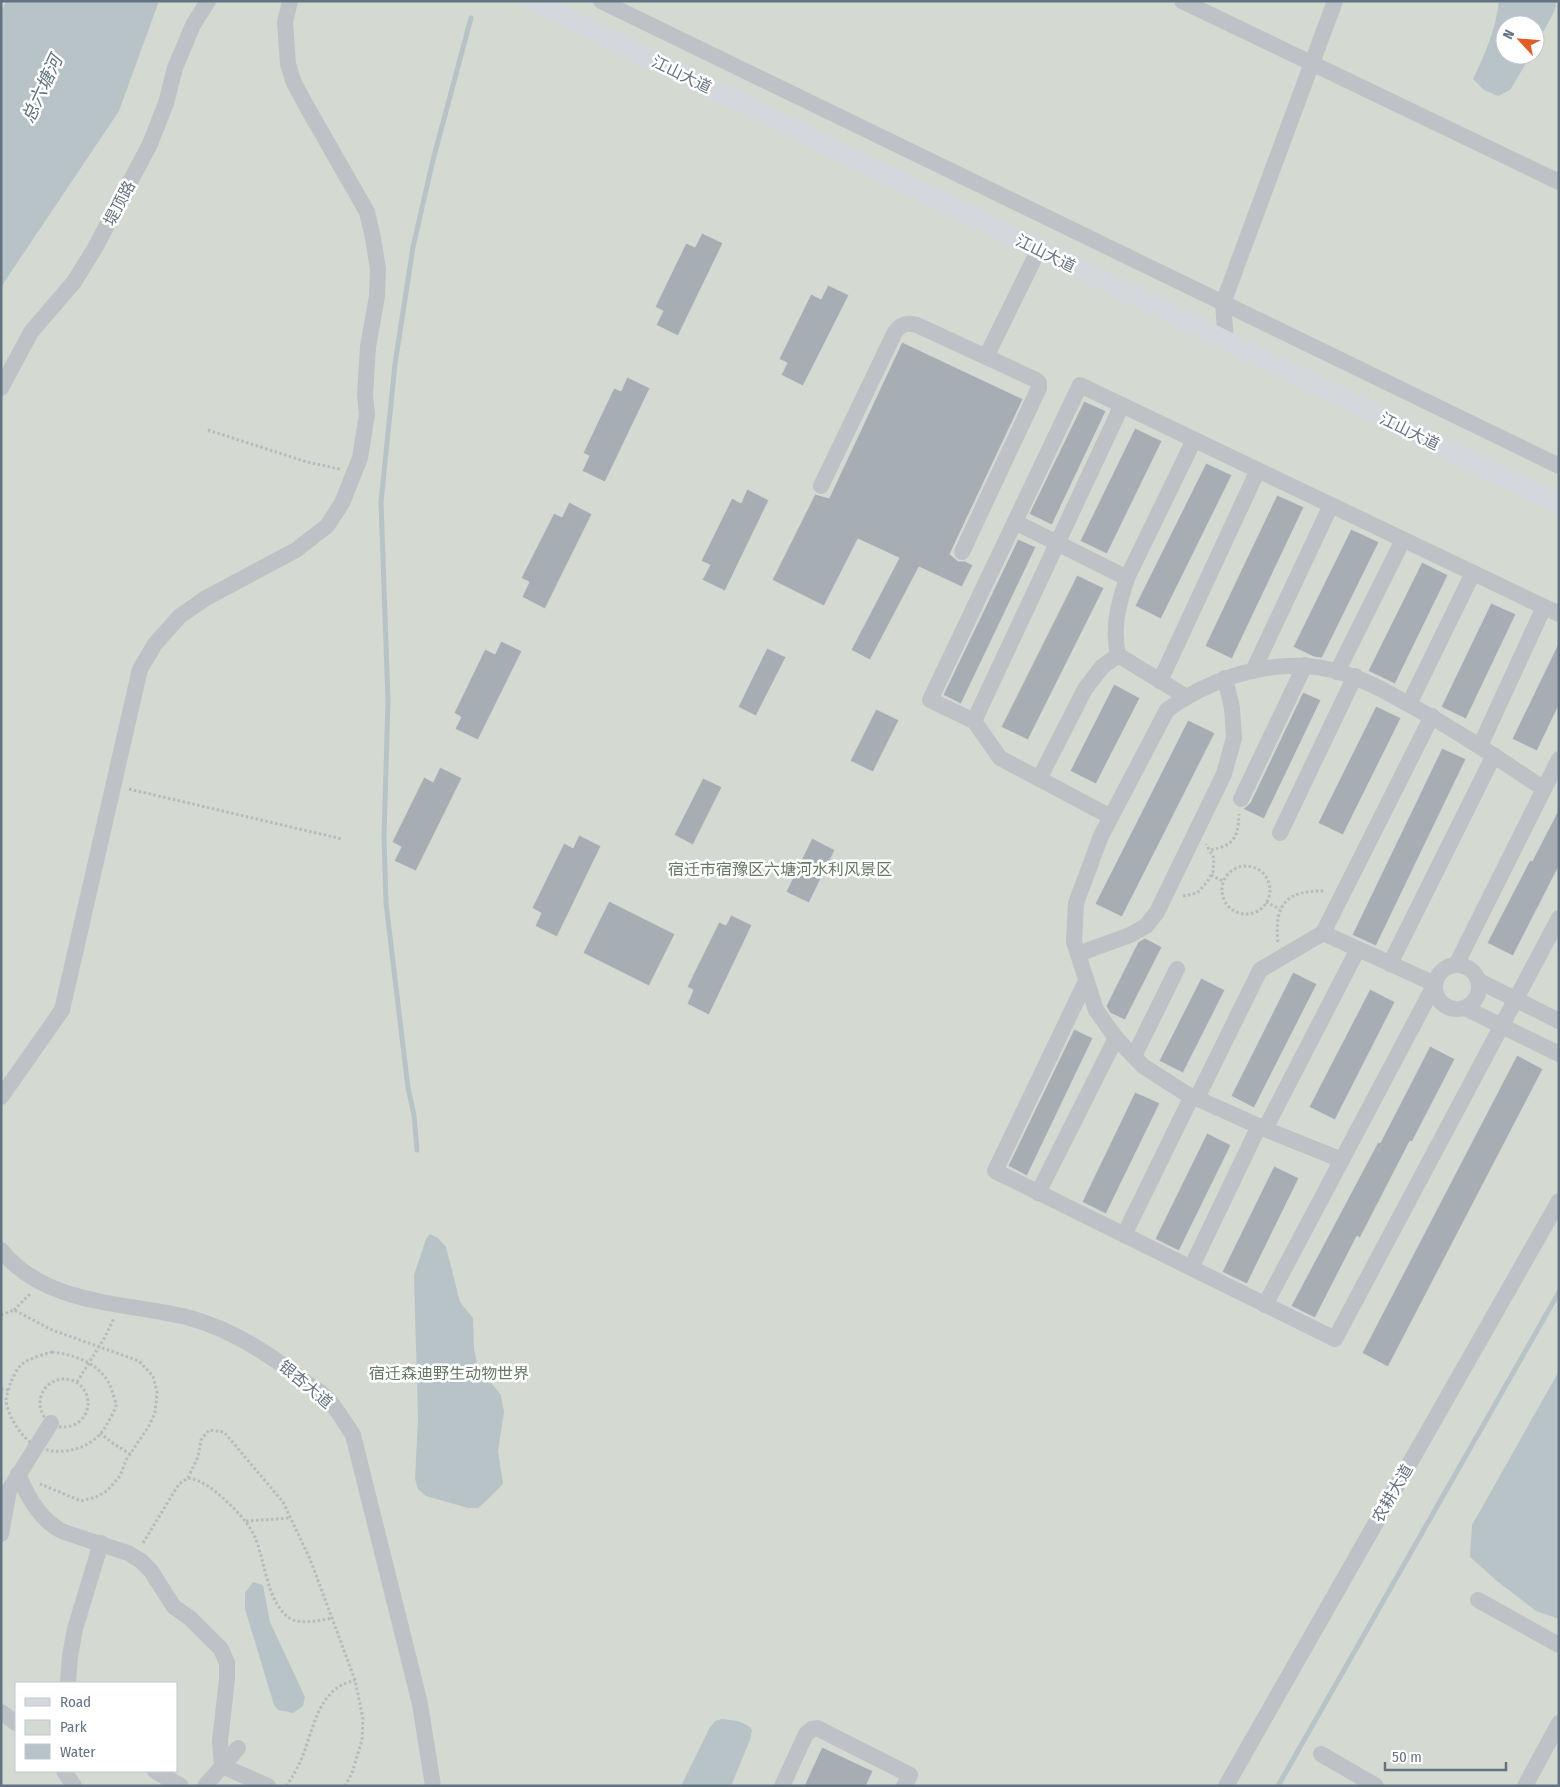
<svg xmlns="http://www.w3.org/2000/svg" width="1560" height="1787" font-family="'Fira Sans Condensed','Noto Sans SC',sans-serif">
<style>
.green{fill:#d4dad1;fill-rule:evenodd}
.water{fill:#b8c3c8}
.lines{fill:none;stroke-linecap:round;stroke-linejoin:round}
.stream{stroke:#b8c3c8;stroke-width:5}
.building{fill:#a6aeb4;stroke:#d6d6d4}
.path{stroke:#b8babd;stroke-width:3;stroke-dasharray:2.5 2.5;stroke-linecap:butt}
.minor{stroke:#bec1c5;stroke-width:16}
.major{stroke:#d4d8dc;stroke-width:20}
.labels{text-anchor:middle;stroke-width:5;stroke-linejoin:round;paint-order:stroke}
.street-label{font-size:16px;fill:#647382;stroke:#fff}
.park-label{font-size:16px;fill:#667963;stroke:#fff}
.water-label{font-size:18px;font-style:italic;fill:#60757f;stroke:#fff}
</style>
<rect width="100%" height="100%" fill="#f5f5f1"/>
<!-- green -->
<path class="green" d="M1 1H1559V1786H1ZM1505 25H1535V55H1505ZM16 1683H176V1771H16Z"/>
<!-- water -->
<g class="water">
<polygon points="6,1 159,1 119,111 1,287 1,13"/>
<path d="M1499 1H1557L1554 12 1535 47V25H1505V55H1531L1510 90 1498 96 1484 90 1473 79C1485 55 1496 28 1499 1Z"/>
<polygon points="430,1234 438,1238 446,1247 460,1302 473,1318 474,1349 478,1367 501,1395 504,1412 498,1451 503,1484 485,1502 478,1508 468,1508 426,1496 418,1489 415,1479 418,1419 414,1275 426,1239"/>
<polygon points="1559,1371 1559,1619 1536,1611 1497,1581 1470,1557 1472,1525"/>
<polygon points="253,1582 263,1585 270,1622 305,1697 303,1706 293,1713 278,1710 274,1705 245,1609 245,1593"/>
<path d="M722 1719C732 1720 746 1721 752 1730L750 1740 731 1786H681L709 1729 715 1721Z"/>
</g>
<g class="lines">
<!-- stream -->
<g class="stream">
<polyline points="417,1150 414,1115 408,1088 386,903 384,837 388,701 381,502 395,364 413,247 433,160 471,18"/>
<polyline points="1278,1786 1559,1292"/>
</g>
</g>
<!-- building -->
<g class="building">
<polygon points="702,233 723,243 678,336 656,325 663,311 655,307 686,243 695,247"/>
<polygon points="828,285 849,295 803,386 781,375 787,363 779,359 811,294 821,299"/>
<polygon points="902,342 1023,399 950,554 958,561 965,561 973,565 962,587 919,567 870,660 851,650 899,558 858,539 824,606 772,580 815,494 829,498"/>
<polygon points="627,377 650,388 605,482 582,471 589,456 583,453 614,388 621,391"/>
<polygon points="1084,401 1106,411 1052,525 1029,514"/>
<polygon points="1135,428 1162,441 1107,554 1080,541"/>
<polygon points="1206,463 1232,475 1161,619 1135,606"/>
<polygon points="747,489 769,500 725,591 702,580 710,565 701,561 732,498 741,503"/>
<polygon points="1277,495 1304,507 1232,659 1205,646"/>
<polygon points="569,502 592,514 545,609 522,597 529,582 521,578 554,513 562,517"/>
<polygon points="1351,529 1379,542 1322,658 1314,657 1293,647"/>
<polygon points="1018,539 1036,547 961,704 943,695"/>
<polygon points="1422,562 1448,575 1395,684 1368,671"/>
<polygon points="1077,575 1104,588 1028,740 1001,727"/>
<polygon points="1491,603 1516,614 1466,719 1441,707"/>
<polygon points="501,641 522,651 478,740 455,729 461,717 454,713 485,649 495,654"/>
<polygon points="1559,642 1559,705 1537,751 1512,739"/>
<polygon points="767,648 786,657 756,716 738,707"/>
<polygon points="1114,684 1140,698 1096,784 1070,771"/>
<polygon points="1303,692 1321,700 1264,819 1243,809 1250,803"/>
<polygon points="1376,706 1401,718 1343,835 1318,823"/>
<polygon points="876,709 899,720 873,772 850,761"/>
<polygon points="1188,720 1215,733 1122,917 1095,904"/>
<polygon points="1442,748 1466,759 1376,946 1352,935"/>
<polygon points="440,767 462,778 416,871 394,861 401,847 392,842 424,777 433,782"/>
<polygon points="703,778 722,787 693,845 674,835"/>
<polygon points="1559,809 1559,866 1513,956 1487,943 1530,860 1532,861"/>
<polygon points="579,835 601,846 557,937 535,926 541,913 532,908 564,843 573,848"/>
<polygon points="812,838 835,850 809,903 786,892"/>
<polygon points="609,901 675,934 649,986 583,953"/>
<polygon points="731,915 752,925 709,1015 687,1004 693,990 687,987 719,922 726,925"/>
<polygon points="1145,938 1162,947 1125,1020 1110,1013 1106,1006 1138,942"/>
<polygon points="1293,972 1317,984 1254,1108 1231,1096"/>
<polygon points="1201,978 1225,990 1183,1073 1159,1061"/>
<polygon points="1370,989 1395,1002 1335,1120 1309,1107"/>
<polygon points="1074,1029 1093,1038 1027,1176 1008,1166"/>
<polygon points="1430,1046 1455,1059 1412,1142 1410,1141 1360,1238 1357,1236 1315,1318 1291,1306 1378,1142 1380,1143"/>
<polygon points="1517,1055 1543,1069 1388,1367 1362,1353"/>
<polygon points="1135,1092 1160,1103 1106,1214 1082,1202"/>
<polygon points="1207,1133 1231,1145 1179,1251 1155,1239"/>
<polygon points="1274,1166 1299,1178 1247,1284 1222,1272"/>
<polygon points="822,1747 873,1771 866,1786 804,1786"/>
</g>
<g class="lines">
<!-- path -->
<g class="path">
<polyline points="208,430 307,462 340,469"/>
<polyline points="129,789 342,839"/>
<path d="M1211 850C1234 845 1238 838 1239 814"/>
<circle cx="1246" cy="890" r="24"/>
<polyline points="1211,875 1223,881"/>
<polyline points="1183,896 1197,893 1207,882 1213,872 1214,858 1206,844"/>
<polyline points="1266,902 1280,909"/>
<path d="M1278 942C1274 903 1287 890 1326 891"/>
<polyline points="14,1310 31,1293"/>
<polyline points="1,1315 14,1310 52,1330 139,1361 153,1376 157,1392 155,1413 149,1426 126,1460 120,1476 107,1491 96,1497 81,1501 40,1484"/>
<path d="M52 1352C78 1355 106 1366 113 1394 114 1397 116 1402 116 1405 115 1411 109 1420 106 1426 93 1449 60 1458 36 1446 22 1439 7 1415 6 1400 6 1395 9 1390 10 1385 12 1379 16 1370 21 1365 29 1358 42 1355 52 1352Z"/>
<circle cx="64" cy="1403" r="24"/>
<polyline points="77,1382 105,1337 114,1318"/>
<polyline points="1,1389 9,1390"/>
<polyline points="100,1433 111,1442 130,1454"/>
<polyline points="188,1478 198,1457 201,1440 209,1430 224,1432 283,1502 310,1559 355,1680 363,1719 362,1740 352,1773 345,1786"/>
<polyline points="246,1521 290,1518"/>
<path d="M143 1543 179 1484 188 1478C202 1480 213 1489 224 1499 236 1510 248 1522 255 1537 265 1561 267 1601 288 1617 299 1626 320 1620 333 1618"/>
<path d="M286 1786C293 1776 299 1766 303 1755 312 1732 317 1700 340 1686 344 1683 350 1682 355 1680"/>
</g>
<!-- minor -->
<g class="minor">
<polyline points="601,1 1559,466"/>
<polyline points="1182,1 1559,182"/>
<polyline points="1226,341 1223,303 1335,1"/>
<polyline points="986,357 1039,249"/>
<polyline points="1,388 31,332 74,282 95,248 150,144 166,103 175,68 193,25 208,1"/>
<path d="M821 486 895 332C901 324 907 322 917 325L1036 380 1039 383V388L962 552"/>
<polyline points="1015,522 1127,578"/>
<polyline points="1253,671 1331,505"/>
<polyline points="1337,672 1403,540"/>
<polyline points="1160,681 1258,470"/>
<path d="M1185 696 1118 655C1112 627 1118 606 1127 578L1194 440"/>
<polyline points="1409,704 1473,573"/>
<polyline points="974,721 1122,405"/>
<polyline points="1480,746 1544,607"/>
<polyline points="1039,779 1085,689 1102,667 1118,655"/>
<polyline points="1241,799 1305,665"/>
<polyline points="1111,817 1000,758 974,721 930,700 1080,385 1559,614"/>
<polyline points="1280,833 1355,676"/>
<polyline points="1078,954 1130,935 1146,926 1157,912 1224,774 1234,738 1232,708 1225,678"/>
<polyline points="1390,964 1494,755"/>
<circle cx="1457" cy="987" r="22"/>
<polyline points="1456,965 1559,759"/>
<polyline points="1086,981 995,1171 1335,1339 1559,918"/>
<polyline points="1479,981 1559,1021"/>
<polyline points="1465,1008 1559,1054"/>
<polyline points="1134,1056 1177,969"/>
<polyline points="1,1097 62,1010 140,669 155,644 180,616 206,598 296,550 327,526 342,503 360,458 367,414 365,395 368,347 377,296 378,269 373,238 367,212 307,107 294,83 288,64 285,22 290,1"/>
<polyline points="1197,1098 1260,970 1323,933 1432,716"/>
<polyline points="1265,1129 1358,949"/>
<path d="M1342 1160 1265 1129 1185 1093 1143 1066 1116 1038 1096 1010 1074 942 1076 903 1101 836 1167 710C1205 682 1257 663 1306 666 1343 668 1377 686 1408 704 1455 729 1499 759 1544 789"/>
<polyline points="1038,1193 1116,1038"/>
<polyline points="1124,1235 1192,1096"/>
<path d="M1 1250C45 1306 127 1302 190 1318 233 1330 270 1354 305 1382 313 1387 323 1393 329 1400 338 1411 345 1423 353 1435L420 1704 433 1786"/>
<polyline points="1191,1268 1259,1126"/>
<polyline points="1265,1305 1435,984 1323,933"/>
<path d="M18 1474C27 1496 41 1522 64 1532L128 1553 141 1561 151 1571 174 1607 190 1618 221 1649 227 1663V1679L220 1741 222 1766 268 1786"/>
<polyline points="1,1496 9,1490 51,1423"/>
<polyline points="1,1534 9,1490"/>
<polyline points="1478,1600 1559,1645"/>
<polyline points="68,1683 70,1656 75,1629 101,1543"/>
<polyline points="1,1712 16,1723"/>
<polyline points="1321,1754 1376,1786"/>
<polyline points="64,1771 74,1786"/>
<polyline points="155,1771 181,1786"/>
<polyline points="205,1786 238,1748"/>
<polyline points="782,1786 806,1734 812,1729 817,1728 910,1775 904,1786"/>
<polyline points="1226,1786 1559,1201"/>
<polyline points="1525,1786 1559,1723"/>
</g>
<!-- major -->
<polyline class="major" points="533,1 1559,504"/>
</g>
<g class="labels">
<!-- street labels -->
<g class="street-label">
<text transform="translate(682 74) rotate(26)" y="6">江山大道</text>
<text transform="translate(119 203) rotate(-62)" y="6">堤顶路</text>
<text transform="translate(1046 253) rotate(26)" y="6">江山大道</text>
<text transform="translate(1410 431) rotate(26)" y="6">江山大道</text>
<text transform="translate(306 1384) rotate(40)" y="6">银杏大道</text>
<text transform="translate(1392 1493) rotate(-60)" y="6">农耕大道</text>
</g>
<!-- park labels -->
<g class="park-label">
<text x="780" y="875">宿迁市宿豫区六塘河水利风景区</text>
<text x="449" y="1379">宿迁森迪野生动物世界</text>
</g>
<!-- water labels -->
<g class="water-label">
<text transform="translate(42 89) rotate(-65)" y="6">总六塘河</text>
</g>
</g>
<!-- border -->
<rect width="1560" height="1787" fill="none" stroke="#647382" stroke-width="5"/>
<!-- legend -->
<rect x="15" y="1682" width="162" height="90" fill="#ffffff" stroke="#c1c7cd"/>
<rect x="25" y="1698" width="25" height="8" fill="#d4d8dc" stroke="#c1c7cd"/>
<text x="60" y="1707" font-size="15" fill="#647382">Road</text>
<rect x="25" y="1720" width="25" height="15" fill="#d4dad1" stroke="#c1c7cd"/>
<text x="60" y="1732" font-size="15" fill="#647382">Park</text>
<rect x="25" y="1744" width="25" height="15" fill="#b8c3c8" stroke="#c1c7cd"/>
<text x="60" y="1757" font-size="15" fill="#647382">Water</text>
<!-- north arrow -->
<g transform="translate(1520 40) rotate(296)"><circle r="24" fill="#ffffff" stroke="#c1c7cd"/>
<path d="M0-4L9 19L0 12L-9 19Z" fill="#e05e26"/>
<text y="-8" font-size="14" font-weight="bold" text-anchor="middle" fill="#647382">N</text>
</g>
<!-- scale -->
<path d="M1385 1762v8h121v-8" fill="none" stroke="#647382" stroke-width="2.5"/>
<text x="1392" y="1762" font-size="15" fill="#647382" stroke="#ffffff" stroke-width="4" paint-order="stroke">50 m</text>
</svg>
